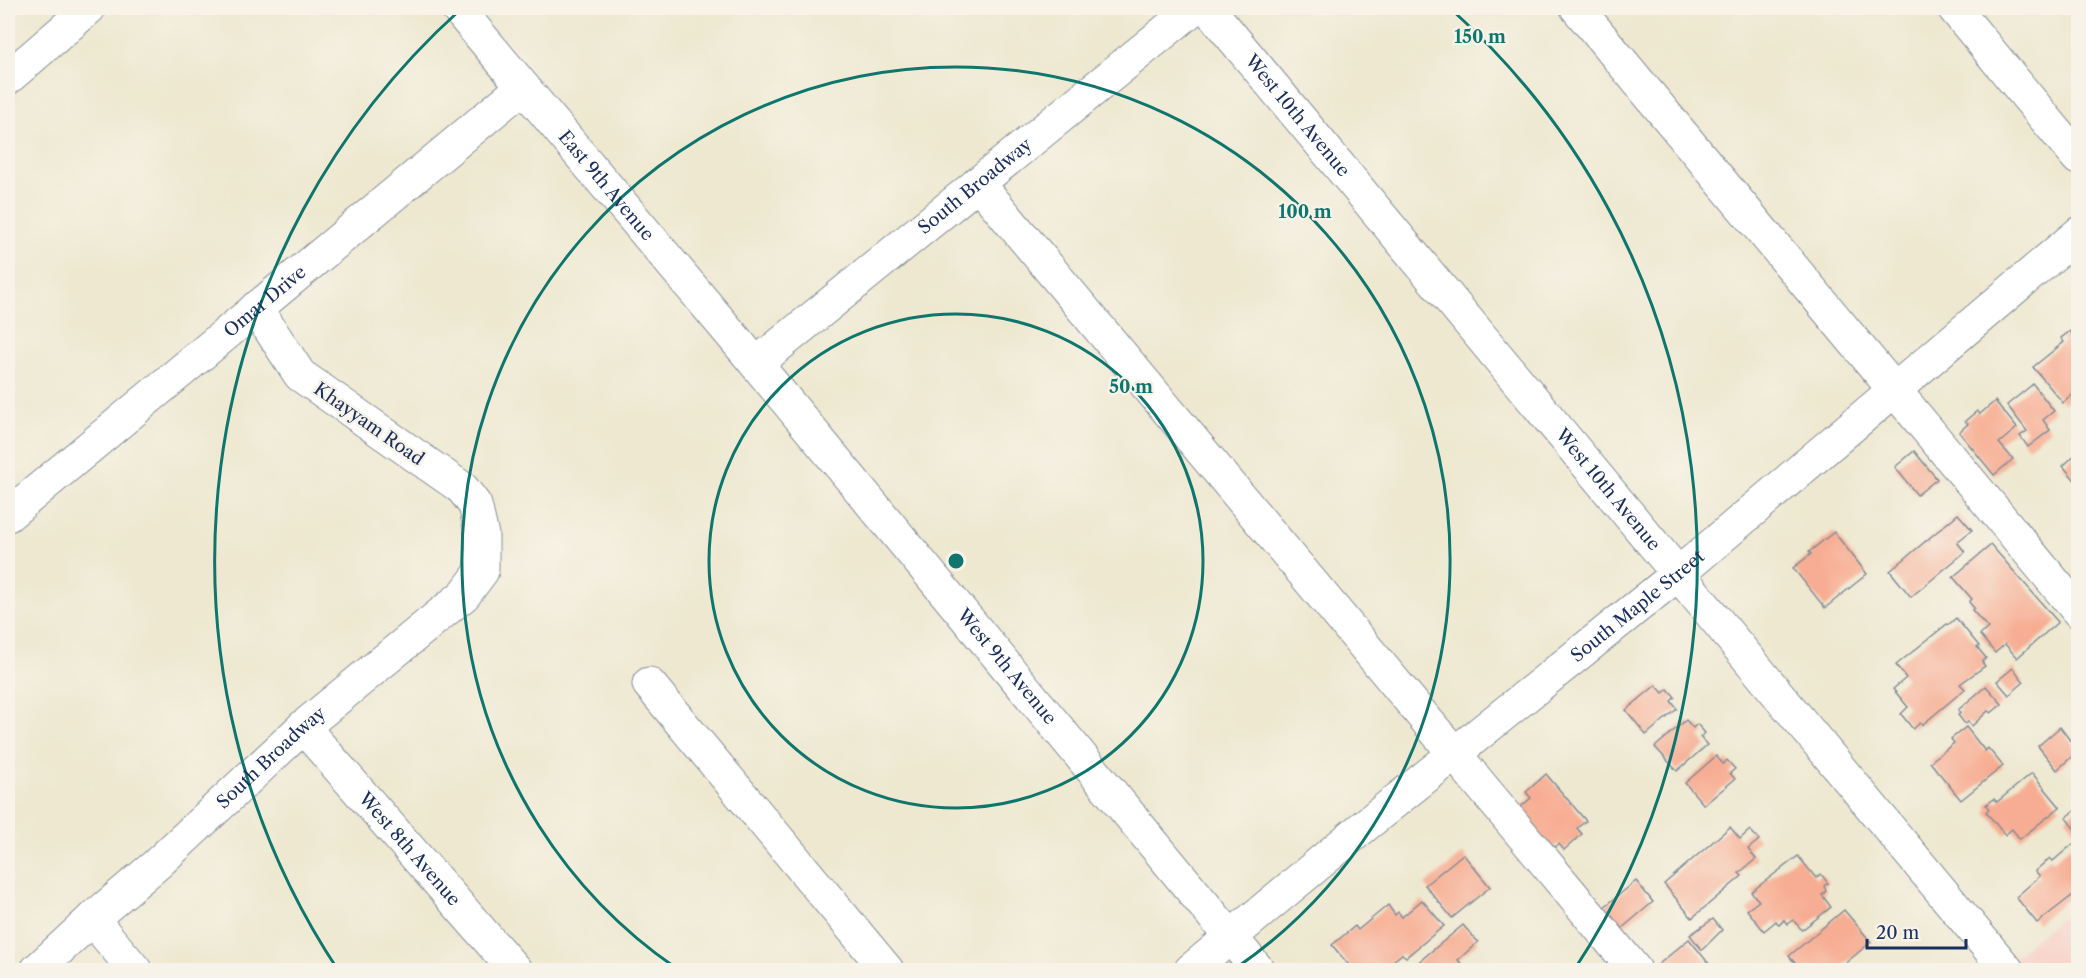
<svg xmlns="http://www.w3.org/2000/svg" width="2086" height="978" font-family="'Libre Caslon Text',serif">
<style>
.built{fill:#f7d1c8}
.building{fill:#f7ad93}
.lines{fill:none;stroke-linecap:round;stroke-linejoin:round}
.minor-casing{stroke:#848c97;stroke-width:35}
.minor{stroke:#fff;stroke-width:33}
.ring{fill:none;stroke:#0f766e;stroke-width:3}
.labels{text-anchor:middle;stroke-width:5;stroke-linejoin:round;paint-order:stroke}
.street-label{font-size:18px;fill:#1b2f5e;stroke:#f7f3e8}
.centre{fill:#0f766e;stroke:#f7f3e8;stroke-width:3}
.ring-label{font-size:18px;text-anchor:middle;font-weight:bold;fill:#0f766e;stroke:#f7f3e8;stroke-width:5;stroke-linejoin:round;paint-order:stroke}
</style>
<rect width="100%" height="100%" fill="#f7f3e8"/>
<filter id="ink" filterUnits="userSpaceOnUse"><feTurbulence type="fractalNoise" baseFrequency=".0167" numOctaves="2"/><feDisplacementMap in="SourceGraphic" scale="12" xChannelSelector="R" yChannelSelector="G"/><feConvolveMatrix kernelMatrix="1 2 1 2 8 2 1 2 1" color-interpolation-filters="sRGB"/></filter>
<filter id="wash" filterUnits="userSpaceOnUse"><feTurbulence type="fractalNoise" baseFrequency=".008" numOctaves="4" result="noise"/><feDisplacementMap in="SourceGraphic" scale="24" xChannelSelector="R" yChannelSelector="G"/><feGaussianBlur stdDeviation="1.35" result="paint"/><feColorMatrix in="noise" values="0 0 0 0 0 0 0 0 0 0 0 0 0 0 0 0 0 1.4 0 .05"/><feComposite in="paint" operator="in"/></filter>
<g filter="url(#wash)">
<rect width="100%" height="100%" fill="#eee8d0"/>
<!-- built -->
<polygon class="built" points="2078,904 2078,970 1997,970"/>
<g id="blocks">
<!-- building -->
<g class="building">
<polygon points="2078,329 2078,390 2063,403 2033,367 2064,342 2061,338 2070,331 2072,334"/>
<polygon points="2033,384 2054,411 2043,420 2050,430 2028,447 2020,436 2027,431 2007,405"/>
<polygon points="1995,401 2017,428 1999,443 2013,459 1994,475 1959,432 1968,424 1965,421 1977,411 1980,414"/>
<polygon points="1914,451 1937,479 1917,495 1895,467"/>
<polygon points="2078,452 2078,484 2063,466"/>
<polygon points="1958,514 1972,530 1957,542 1965,552 1911,597 1890,571"/>
<polygon points="1834,532 1867,574 1825,608 1793,568 1811,554 1809,552"/>
<polygon points="1991,545 2058,622 2017,658 2005,644 1995,653 1980,635 1988,628 1972,610 1974,608 1969,602 1972,599 1953,577"/>
<polygon points="1956,618 1979,646 1977,647 1986,658 1982,662 1985,666 1960,684 1965,689 1922,725 1920,723 1913,729 1901,714 1908,707 1893,689 1906,678 1896,665 1947,624 1948,625"/>
<polygon points="2013,668 2024,682 2009,695 1997,681"/>
<polygon points="1656,685 1663,693 1668,689 1675,697 1671,701 1677,709 1646,735 1626,710"/>
<polygon points="1986,686 2002,704 1991,713 1988,711 1972,726 1968,722 1965,724 1958,715 1960,712 1958,710"/>
<polygon points="1686,720 1693,728 1697,724 1705,733 1700,737 1707,745 1677,771 1655,747"/>
<polygon points="1966,727 1985,751 1988,748 2003,766 1961,800 1930,762 1954,743 1951,739"/>
<polygon points="2060,727 2078,751 2057,770 2038,746"/>
<polygon points="1716,756 1723,764 1727,760 1735,769 1730,773 1735,779 1704,805 1685,783"/>
<polygon points="2032,773 2060,807 2020,839 2012,829 2005,835 1986,812 1989,809 1986,805 1994,799 1997,802"/>
<polygon points="1546,774 1586,821 1577,828 1582,834 1564,850 1559,844 1552,849 1518,809 1531,798 1526,792"/>
<polygon points="2078,808 2078,833 2066,818"/>
<polygon points="1730,827 1740,839 1750,830 1759,840 1748,849 1756,859 1739,873 1742,876 1692,918 1664,884"/>
<polygon points="2074,843 2076,845 2078,843 2078,891 2037,923 2016,897 2040,876 2035,871 2050,858 2053,861"/>
<polygon points="1463,854 1490,887 1452,918 1425,885"/>
<polygon points="1798,856 1816,878 1821,874 1828,883 1824,886 1826,891 1822,895 1831,907 1802,930 1793,920 1787,924 1784,920 1779,925 1776,921 1764,931 1747,910 1759,901 1751,892"/>
<polygon points="1636,881 1653,902 1621,929 1603,908"/>
<polygon points="1422,900 1444,926 1406,957 1402,954 1382,970 1353,970 1332,945 1355,926 1358,930 1388,905 1395,915 1398,912 1402,917"/>
<polygon points="1844,910 1871,942 1837,970 1801,970 1789,956"/>
<polygon points="1713,919 1722,930 1702,950 1690,935"/>
<polygon points="1463,925 1478,942 1458,960 1467,970 1409,970"/>
<polygon points="1689,939 1710,965 1703,970 1665,970 1659,964"/>
</g>
</g>
</g>
<g filter="url(#ink)">
<use href="#blocks" fill-opacity="0" stroke="#848c97" stroke-width="1.5"/>
<g class="lines">
<!-- minor casing -->
<g class="minor-casing">
<g id="minor">
<path id="s1" d="M457 8 756 364 1258 970"/>
<path id="s2" d="M1208 8 2007 970"/>
<polyline points="1577,8 2078,611"/>
<polyline points="1954,8 2078,158"/>
<polyline points="8,78 89,8"/>
<polyline points="978,183 1635,970"/>
<path id="s3" d="M756 364 1194 8"/>
<path id="s4" d="M8 515 523 87"/>
<polyline points="649,684 887,970"/>
<path id="s5" d="M303 727 515 970"/>
<polyline points="92,919 135,970"/>
<path id="s6" d="M37 970 92 919 157 864 303 727 464 595 482 571V535L475 505 462 488 300 375 256 308"/>
<path id="s7" d="M1191 970 1352 836 1678 574 2078 234"/>
</g>
</g>
<!-- minor -->
<use href="#minor" class="minor"/>
</g>
</g>
<!-- distance rings -->
<g class="ring">
<circle cx="956" cy="561" r="247"/>
<path d="M676 968A494 494 0 1 1 1236 968"/>
<path d="M338 970A741 741 0 0 1 460 10M1452 10A741 741 0 0 1 1574 970"/>
</g>
<g class="labels">
<!-- street labels -->
<g class="street-label">
<text dy="6" stroke="none"><textPath href="#s2" startOffset="140">West 10th Avenue</textPath></text>
<text dy="6" stroke="none"><textPath href="#s1" startOffset="232">East 9th Avenue</textPath></text>
<text dy="6" stroke="none"><textPath href="#s3" startOffset="282">South Broadway</textPath></text>
<text dy="6" stroke="none"><textPath href="#s4" startOffset="334">Omar Drive</textPath></text>
<text transform="translate(369 424) rotate(35)" y="6">Khayyam Road</text>
<text dy="6" stroke="none"><textPath href="#s2" startOffset="626">West 10th Avenue</textPath></text>
<text dy="6" stroke="none"><textPath href="#s7" startOffset="576">South Maple Street</textPath></text>
<text dy="6" stroke="none"><textPath href="#s1" startOffset="858">West 9th Avenue</textPath></text>
<text dy="6" stroke="none"><textPath href="#s6" startOffset="316">South Broadway</textPath></text>
<text dy="6" stroke="none"><textPath href="#s5" startOffset="162">West 8th Avenue</textPath></text>
</g>
</g>
<circle cx="956" cy="561" r="9" class="centre"/>
<g class="ring-label">
<text x="1480" y="43">150 m</text>
<text x="1305" y="218">100 m</text>
<text x="1131" y="393">50 m</text>
</g>
<!-- margin -->
<rect width="2086" height="978" fill="none" stroke="#f7f3e8" stroke-width="30"/>
<!-- scale -->
<path d="M1867 939v9h99v-9" fill="none" stroke="#1b2f5e" stroke-width="3"/>
<text x="1876" y="939" font-size="18" fill="#1b2f5e" stroke="#f7f3e8" stroke-width="4.5" paint-order="stroke">20 m</text>
</svg>
